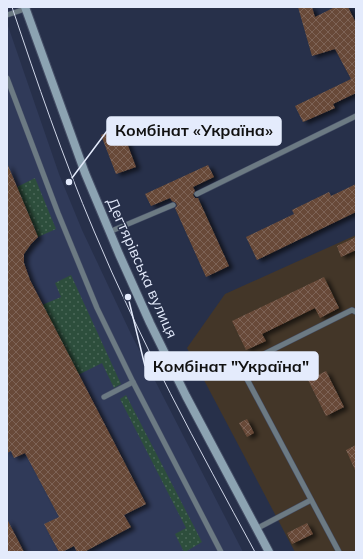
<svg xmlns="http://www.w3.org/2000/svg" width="363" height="559" font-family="Mulish,sans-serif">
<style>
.built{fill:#303a59}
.medical{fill:#433628}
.grass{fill:url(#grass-dots)}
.building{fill:url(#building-cross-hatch);filter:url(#shadow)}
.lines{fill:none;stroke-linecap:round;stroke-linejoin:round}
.service-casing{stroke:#454e66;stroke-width:6}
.secondary-casing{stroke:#454e66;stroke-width:10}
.service{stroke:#6c7a83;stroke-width:5}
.secondary{stroke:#8ca3b2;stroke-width:8}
.tram{stroke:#cfd6e8;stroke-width:1}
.labels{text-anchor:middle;stroke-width:3;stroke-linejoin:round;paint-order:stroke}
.street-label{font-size:15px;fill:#e4ebfc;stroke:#27304a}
.leader{fill:none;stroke:#e4ebfc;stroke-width:1.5}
.callout-dot{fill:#e4ebfc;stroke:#27304a;stroke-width:1.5}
.callout{fill:#e4ebfc;stroke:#e4ebfc;stroke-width:1.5}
.callout-label{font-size:16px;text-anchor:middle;font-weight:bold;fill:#111}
</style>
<defs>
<pattern id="grass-dots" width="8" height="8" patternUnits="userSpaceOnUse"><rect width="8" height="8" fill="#2d4e3c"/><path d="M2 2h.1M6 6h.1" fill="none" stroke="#4b6859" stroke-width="1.8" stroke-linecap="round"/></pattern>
<pattern id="building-cross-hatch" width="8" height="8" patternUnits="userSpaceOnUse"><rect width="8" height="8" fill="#684a38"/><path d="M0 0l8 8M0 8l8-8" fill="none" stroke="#7d6456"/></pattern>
<filter id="shadow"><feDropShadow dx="4.5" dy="2.5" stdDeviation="2" flood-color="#0009"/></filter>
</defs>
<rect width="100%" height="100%" fill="#27304a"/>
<!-- built -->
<polygon class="built" points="7,23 59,174 82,230 131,334 243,552 7,552"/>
<!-- medical -->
<polygon class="medical" points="356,235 356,552 295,552 187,348 225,294"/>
<!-- grass -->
<g class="grass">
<polygon points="35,178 56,229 38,237 17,187"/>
<polygon points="71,275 121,384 114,388 102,363 78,375 42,305 61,297 55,283"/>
<polygon points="126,395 202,542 185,552 184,552 175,534 186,528 120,399"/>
</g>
<!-- building -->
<g class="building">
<polygon points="298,7 312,7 315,17 335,7 348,7 356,23 356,93 333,104 335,108 303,122 295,106 351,79 335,49 312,56"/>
<polygon points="121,127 136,167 116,174 101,135"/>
<polygon points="7,163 38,237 31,244 24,254 24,263 30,280 146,504 124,515 131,527 84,552 77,552 74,546 62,552 59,552 44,524 59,517 25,453 14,458 11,451 7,453"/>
<polygon points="208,165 214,177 193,187 195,191 193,195 195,198 198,198 229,266 206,277 175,208 177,206 176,203 172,201 170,198 151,206 145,194"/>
<polygon points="356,184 356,212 257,260 246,237 294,214 292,210 329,192 331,196"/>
<polygon points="356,237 356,250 341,257 337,246"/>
<polygon points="324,277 339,308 320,318 315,308 262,334 266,341 246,350 232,321"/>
<polygon points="326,371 344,407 326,416 308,380"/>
<polygon points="247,419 254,433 247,437 239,423"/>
<polygon points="356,445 356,472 346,450"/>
<polygon points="7,519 24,552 7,552"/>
<polygon points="307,523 313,534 292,544 287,533"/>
</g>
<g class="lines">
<!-- service casing -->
<g class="service-casing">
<g id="service">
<polyline points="7,15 25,9"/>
<polyline points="7,78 58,213 97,308 133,382 221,552"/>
<polyline points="197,194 356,116"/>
<polyline points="109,232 173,205"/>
<polyline points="104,397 133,382"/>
<polyline points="256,529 311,500"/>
<polyline points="339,552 240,366 352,310 356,312"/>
</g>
</g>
<!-- secondary casing -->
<g class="secondary-casing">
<polyline id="secondary" points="25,7 85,173 119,254 150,323 186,396 269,552"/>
</g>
<!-- service -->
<use href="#service" class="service"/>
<!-- secondary -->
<use href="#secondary" class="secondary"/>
<!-- tram -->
<path class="tram" d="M12 7C37 82 63 158 94 231 140 341 198 447 255 552"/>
</g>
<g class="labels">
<!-- street labels -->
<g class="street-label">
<text transform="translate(142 268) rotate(66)" y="5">Дегтярівська вулиця</text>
</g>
</g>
<!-- callouts -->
<path class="leader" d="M69 182L107 131M128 297L145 366"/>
<g class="callout-dot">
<circle cx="69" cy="182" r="4"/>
<circle cx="128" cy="297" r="4"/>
</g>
<g class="callout">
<rect x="107" y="117" width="174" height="28" rx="4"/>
<rect x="145" y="352" width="173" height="28" rx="4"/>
</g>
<g class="callout-label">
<text x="194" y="136">Комбінат «Україна»</text>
<text x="231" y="372">Комбінат "Україна"</text>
</g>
<!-- border -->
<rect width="363" height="559" fill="none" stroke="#e4ebfc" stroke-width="16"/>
</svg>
